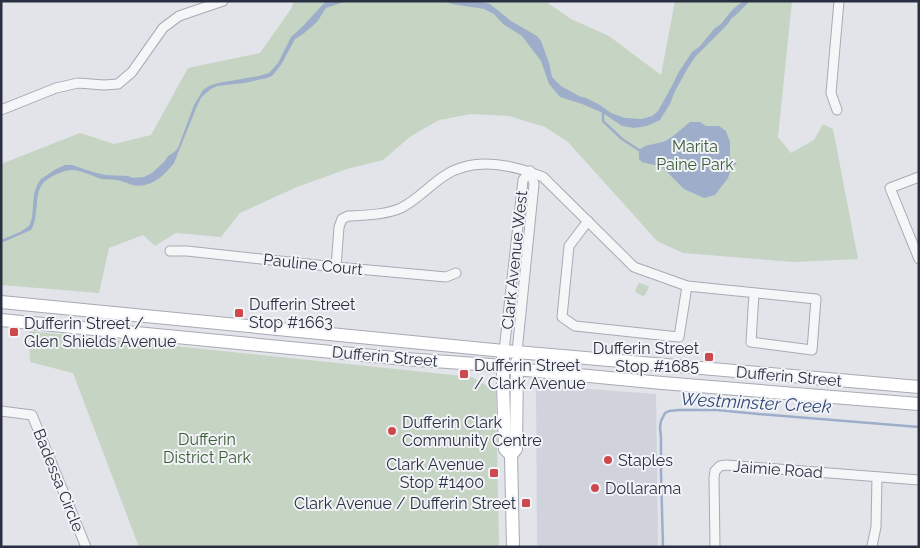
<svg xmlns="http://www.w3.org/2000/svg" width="920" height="548" font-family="Raleway,sans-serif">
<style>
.built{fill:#d0d3dc}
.green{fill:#c5d4c3}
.water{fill:#9eaeca}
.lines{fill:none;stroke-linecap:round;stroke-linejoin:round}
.stream{stroke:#9eaeca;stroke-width:2.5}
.street-casing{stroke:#a7aab4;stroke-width:11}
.secondary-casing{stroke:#a7aab4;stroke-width:14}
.street{stroke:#f5f6f8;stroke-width:9}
.secondary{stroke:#fff;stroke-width:12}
.poi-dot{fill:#cd494e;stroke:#f2f3f7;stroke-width:2}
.labels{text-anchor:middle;stroke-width:4;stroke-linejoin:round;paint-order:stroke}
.park-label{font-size:16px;fill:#3a5e37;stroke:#f2f3f7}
.street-label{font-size:16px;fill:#2a3042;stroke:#f2f3f7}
.poi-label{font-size:16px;fill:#2a3042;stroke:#f2f3f7;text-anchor:start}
.water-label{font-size:18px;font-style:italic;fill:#344a76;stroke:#f2f3f7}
</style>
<rect width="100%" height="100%" fill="#e2e4ea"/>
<!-- built -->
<polygon class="built" points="536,385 656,394 658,547 537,547"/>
<!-- green -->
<g class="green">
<polygon points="294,1 545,1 571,19 609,36 661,75 675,1 792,1 778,137 791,153 814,140 823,124 833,129 858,259 794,262 683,253 657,241 568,142 545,127 509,116 471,114 439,120 411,136 383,160 347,169 297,187 240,213 221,237 176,233 155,246 143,235 109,248 99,293 1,285 1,164 80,133 114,144 151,135 188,68 260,53 291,9"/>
<polygon points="640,283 648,286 649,287 645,295 643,296 635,292 638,284"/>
<polygon points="29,331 472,377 496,391 499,547 139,547 73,373 30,362"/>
</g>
<!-- water -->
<g class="water">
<path d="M326 1H347L326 8 317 22 303 34 295 39 281 65 272 76 267 78 244 83 217 86 211 89 206 93 201 98 197 106 174 163C164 176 150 189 132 185 129 184 125 182 121 181 115 179 108 180 102 179 97 178 92 175 88 174 83 172 77 170 72 170 64 170 51 176 44 182 33 193 40 216 31 230L1 243V240L20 232 29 226 32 218 34 194 37 185 41 179 56 169 65 165H72L93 172 105 175 128 176 133 178 144 177 152 173 164 162 168 156 173 153 178 148 194 105 203 90 209 86 218 83 259 76 269 73 278 63 291 37 303 26Z"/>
<polygon points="444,1 477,1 490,4 511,21 537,36 541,41 549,63 552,77 561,86 579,96 586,98 600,105 611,113 625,118 642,119 652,116 658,111 673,84 678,73 692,52 700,46 714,29 721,24 732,10 743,1 748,1 736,12 727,25 696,56 689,66 675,91 670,104 660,120 647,126 634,128 622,126 603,113 582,104 560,97 549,84 541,61 522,36 503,24 494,14 484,9 452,4"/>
<path d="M690 122H700L706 126H719L726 131 730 142V158L737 164 732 166 728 178 715 195 704 198 684 189 662 167 642 162 639 159V150C646 143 656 145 665 141 674 137 682 128 690 122Z"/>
</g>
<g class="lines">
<!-- stream -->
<g class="stream">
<polyline points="733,16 748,1"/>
<polyline points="603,113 603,121 622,139 639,150"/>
<polyline points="663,547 661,472 661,437 660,428 661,421 665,413 669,411 679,410 717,410 758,414 919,427"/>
</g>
<!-- street casing -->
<g class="street-casing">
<g id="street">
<polyline points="1,110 56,88 78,83 104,85 118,84 132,72 163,28 179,16 223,1"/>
<polyline points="837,110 831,93 839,1"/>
<polyline points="919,177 890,188 919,259"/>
<polyline points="588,221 569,246 562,317 575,326 679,337 687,286"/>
<polyline points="170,251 187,251 336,267 446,277 456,273"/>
<path d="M336 267 339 227 342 219 348 216C366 215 385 215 401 208 417 200 429 186 444 176 474 156 511 164 543 177L634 267 687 286 816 299 812 350 751 342 754 293"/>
<polyline points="504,351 523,180 530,171"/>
<polyline points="517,352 534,184 530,171"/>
<polyline points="1,411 32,415 86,547"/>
<polyline points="872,546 876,527 877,477"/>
<polyline points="715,547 714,478 715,471 720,466 726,465 919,480"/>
</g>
</g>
<!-- secondary casing -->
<g class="secondary-casing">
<g id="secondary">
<polyline points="1,302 504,351 919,387"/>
<polyline points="1,320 405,359 491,365 516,369 662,383 919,404"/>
<polyline points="503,358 503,383 505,449 511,455"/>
<polyline points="513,547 511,455 516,449 517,362"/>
</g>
</g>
<!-- street -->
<use href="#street" class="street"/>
<!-- secondary -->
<use href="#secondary" class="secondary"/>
</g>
<!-- markers -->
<g class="poi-dot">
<rect x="234" y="308" width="10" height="10" rx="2.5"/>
<rect x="9" y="327" width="10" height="10" rx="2.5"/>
<rect x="704" y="352" width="10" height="10" rx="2.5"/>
<rect x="459" y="369" width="10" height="10" rx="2.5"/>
<circle cx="392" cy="431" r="5"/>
<circle cx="608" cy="460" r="5"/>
<rect x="489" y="468" width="10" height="10" rx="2.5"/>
<circle cx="595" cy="488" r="5"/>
<rect x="521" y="498" width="10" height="10" rx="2.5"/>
</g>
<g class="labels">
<!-- park labels -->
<g class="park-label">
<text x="695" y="152">Marita<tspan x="695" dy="18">Paine Park</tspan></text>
<text x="207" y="445">Dufferin<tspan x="207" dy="18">District Park</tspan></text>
</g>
<!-- street labels -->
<g class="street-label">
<text transform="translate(514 260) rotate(-84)" y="6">Clark Avenue West</text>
<text transform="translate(313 264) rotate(6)" y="6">Pauline Court</text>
<text transform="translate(385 356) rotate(5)" y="6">Dufferin Street</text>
<text transform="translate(789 376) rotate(5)" y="6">Dufferin Street</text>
<text transform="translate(778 469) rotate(4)" y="6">Jaimie Road</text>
<text transform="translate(59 480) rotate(68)" y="6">Badessa Circle</text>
</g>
<!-- poi labels -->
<g class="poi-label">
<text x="249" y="310">Dufferin Street<tspan x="249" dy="18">Stop #1663</tspan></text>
<text x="24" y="329">Dufferin Street /<tspan x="24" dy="18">Glen Shields Avenue</tspan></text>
<text x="699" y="354" text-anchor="end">Dufferin Street<tspan x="699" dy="18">Stop #1685</tspan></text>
<text x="474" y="371">Dufferin Street<tspan x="474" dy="18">/ Clark Avenue</tspan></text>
<text x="402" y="428">Dufferin Clark<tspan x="402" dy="18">Community Centre</tspan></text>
<text x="618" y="466">Staples</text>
<text x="484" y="470" text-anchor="end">Clark Avenue<tspan x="484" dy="18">Stop #1400</tspan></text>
<text x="605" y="494">Dollarama</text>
<text x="516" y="509" text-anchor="end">Clark Avenue / Dufferin Street</text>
</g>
<!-- water labels -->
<g class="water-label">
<text transform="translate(756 403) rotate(3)" y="6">Westminster Creek</text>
</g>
</g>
<!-- border -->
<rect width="920" height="548" fill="none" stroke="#2a3042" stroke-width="5"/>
</svg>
